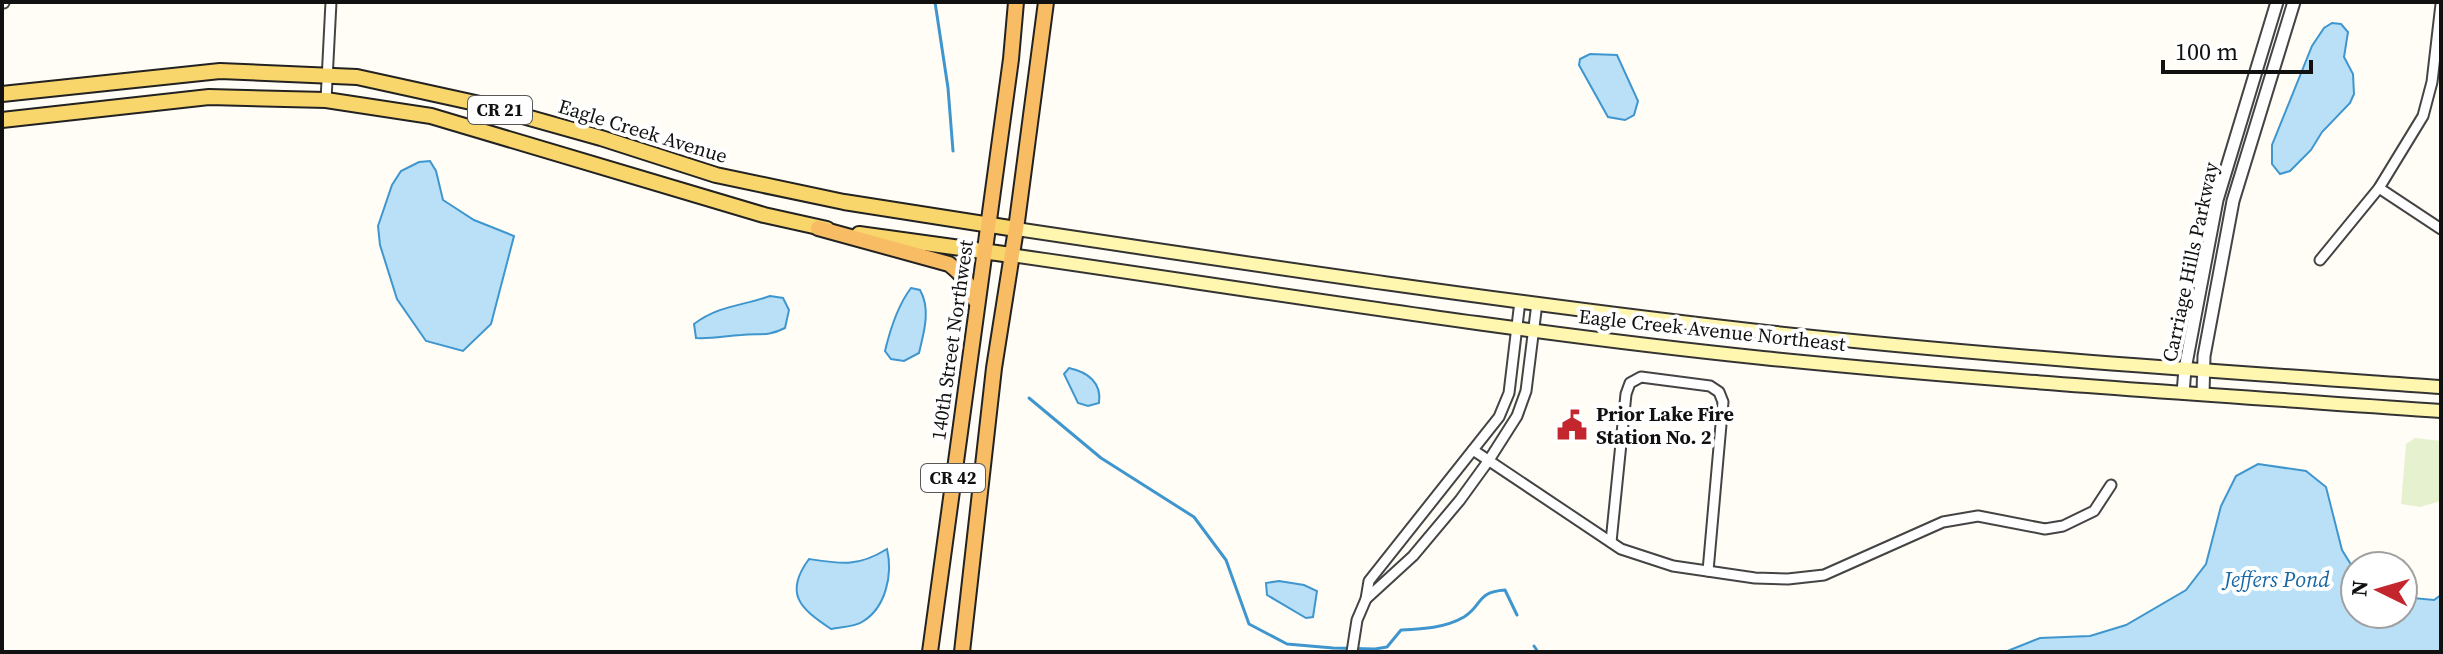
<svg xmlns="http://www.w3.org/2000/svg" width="2443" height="654" font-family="'Source Serif 4',serif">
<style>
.pitch{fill:#e6f2cf}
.water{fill:#b9e0f7;stroke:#3f96cf;stroke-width:2}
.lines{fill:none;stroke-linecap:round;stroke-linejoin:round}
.stream{stroke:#3f96cf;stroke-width:3}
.minor-casing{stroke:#444;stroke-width:13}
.tertiary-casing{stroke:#444;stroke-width:15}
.secondary-casing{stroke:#333;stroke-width:16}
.primary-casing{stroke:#222;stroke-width:18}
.trunk-casing{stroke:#222;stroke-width:18}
.minor{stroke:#fff;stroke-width:9}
.tertiary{stroke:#fff;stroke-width:11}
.secondary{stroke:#fff6b0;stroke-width:12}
.primary{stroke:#f9d66b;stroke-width:14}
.trunk{stroke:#f7bc64;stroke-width:14}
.labels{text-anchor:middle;stroke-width:8;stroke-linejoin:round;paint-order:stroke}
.shield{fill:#fff;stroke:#585858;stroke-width:2}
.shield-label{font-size:18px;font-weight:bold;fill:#111}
.street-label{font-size:20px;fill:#111;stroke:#fff}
.poi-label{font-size:20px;font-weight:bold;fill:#111;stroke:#fff;text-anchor:start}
.water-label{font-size:22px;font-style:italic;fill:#1768a6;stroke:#fff}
</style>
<rect width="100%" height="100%" fill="#fffdf5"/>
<!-- pitch -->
<polygon class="pitch" points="2415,438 2441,441 2441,501 2420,507 2401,504 2406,444"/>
<!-- water -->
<g class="water">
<polygon points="2332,23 2341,24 2348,32 2344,57 2353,74 2354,94 2350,103 2322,132 2311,150 2290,171 2280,174 2272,164 2272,145 2312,46 2324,28"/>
<polygon points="1590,54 1617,55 1638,101 1634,115 1625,120 1608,117 1579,65 1580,59"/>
<polygon points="430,161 436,171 443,200 474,220 514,236 491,324 463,351 426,341 397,299 380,245 378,226 392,185 401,171 419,162"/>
<path d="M911 288 920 290C931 309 924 332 919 353L904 361 891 359 885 351C890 330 898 305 911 288Z"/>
<path d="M770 296 783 298 789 310 785 328C767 337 760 333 741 335 725 336 711 339 696 338L694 324C719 305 743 306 770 296Z"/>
<path d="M1069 368C1088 372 1102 383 1099 403L1088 406 1078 403 1064 374Z"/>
<polygon points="2258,464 2306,471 2326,487 2342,550 2355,571 2355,614 2403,614 2403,597 2434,600 2441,595 2441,652 2005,652 2040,638 2090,636 2126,625 2186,590 2206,564 2221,506 2236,476"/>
<path d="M887 549C893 574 886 608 862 622 854 627 840 627 831 629 801 609 783 594 809 559 842 564 858 567 887 549Z"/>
<polygon points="1279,581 1304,585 1317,591 1313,617 1306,618 1267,595 1266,583"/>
</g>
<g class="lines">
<!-- stream -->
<g class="stream">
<polyline points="935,2 948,88 953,151"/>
<path d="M1029 398 1101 458 1194 517 1226 560 1249 624 1287 644 1333 648 1375 649 1387 647 1401 630C1422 629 1445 628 1464 617 1483 605 1476 592 1505 590L1517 615"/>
<polyline points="1534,646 1538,652"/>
</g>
<!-- minor casing -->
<g class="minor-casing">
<g id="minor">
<polyline points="3,2 4,3"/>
<polyline points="326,100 331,2"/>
<polyline points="2379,188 2441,229"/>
<polyline points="2320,260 2379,188 2423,116 2432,82 2441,4"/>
<polyline points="1473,450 1621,549 1673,566 1755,578 1788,579 1824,575 1943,522 1978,516 2045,529 2063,526 2094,511 2111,485"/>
<polyline points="1611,542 1626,394 1630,383 1641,377 1710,386 1719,392 1723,402 1708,571"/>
<polyline points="1366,599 1413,556 1460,500 1489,460 1517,416 1526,391 1537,303"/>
<polyline points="1352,652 1357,620 1366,599 1369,581 1499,417 1509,393 1520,301"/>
</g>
</g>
<!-- tertiary casing -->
<g class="tertiary-casing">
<g id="tertiary">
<polyline points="2183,393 2185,369 2217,200 2277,2"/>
<polyline points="2203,394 2204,356 2233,201 2294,2"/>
</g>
</g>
<!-- secondary casing -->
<g class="secondary-casing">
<g id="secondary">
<path d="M1016 229C1263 266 1510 303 1758 331 1985 356 2213 371 2441 387"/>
<path d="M1011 255C1261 291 1511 332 1763 358 1989 381 2215 395 2441 411"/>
</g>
</g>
<!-- primary casing -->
<g class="primary-casing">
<g id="primary">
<polyline points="2,94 220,71 357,77 480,104 601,138 716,175 844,202 1016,229"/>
<polyline points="2,120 209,97 326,100 431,116 764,215 827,229"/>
<polyline points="859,234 1011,255"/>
</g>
</g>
<!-- trunk casing -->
<g class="trunk-casing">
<g id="trunk">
<path d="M818 228 949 264C963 275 969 283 975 300"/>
<polyline points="930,652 1011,59 1016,2"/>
<polyline points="962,652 994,368 1016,229 1046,2"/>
</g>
</g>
<!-- minor -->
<use href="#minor" class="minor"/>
<!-- tertiary -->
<use href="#tertiary" class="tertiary"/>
<!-- secondary -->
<use href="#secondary" class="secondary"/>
<!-- primary -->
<use href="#primary" class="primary"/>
<!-- trunk -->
<use href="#trunk" class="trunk"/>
</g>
<!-- icons -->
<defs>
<g id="civic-bare" transform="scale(2.4)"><path d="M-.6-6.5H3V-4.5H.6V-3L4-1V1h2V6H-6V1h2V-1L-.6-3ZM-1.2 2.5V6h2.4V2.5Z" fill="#c4262e" stroke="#fff" stroke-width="2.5" paint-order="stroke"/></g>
</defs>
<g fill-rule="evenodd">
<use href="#civic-bare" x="1572" y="425"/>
</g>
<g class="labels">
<!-- shield labels -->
<g class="shield">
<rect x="468" y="96" width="64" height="28" rx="6"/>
<rect x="921" y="464" width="64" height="28" rx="6"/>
</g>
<g class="shield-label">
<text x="500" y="116">CR 21</text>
<text x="953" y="484">CR 42</text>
</g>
<!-- street labels -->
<g class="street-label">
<text transform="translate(643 131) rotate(17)" y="7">Eagle Creek Avenue</text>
<text transform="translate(2190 262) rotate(-78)" y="7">Carriage Hills Parkway</text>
<text transform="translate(1712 330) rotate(6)" y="7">Eagle Creek Avenue Northeast</text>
<text transform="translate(952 340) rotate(-82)" y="7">140th Street Northwest</text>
</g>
<!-- poi labels -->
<g class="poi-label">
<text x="1596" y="421">Prior Lake Fire<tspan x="1596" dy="23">Station No. 2</tspan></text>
</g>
<!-- water labels -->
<g class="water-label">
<text x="2277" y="587">Jeffers Pond</text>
</g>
</g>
<!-- border -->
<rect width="2443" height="654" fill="none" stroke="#111111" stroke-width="8"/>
<!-- north arrow -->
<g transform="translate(2379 590) rotate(275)"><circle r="38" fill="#ffffff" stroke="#a0a0a0" stroke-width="2"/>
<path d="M0-6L14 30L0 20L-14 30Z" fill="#c4262e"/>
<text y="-12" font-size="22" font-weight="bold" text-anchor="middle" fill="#111111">N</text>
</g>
<!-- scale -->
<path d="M2163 60v12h148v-12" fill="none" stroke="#111111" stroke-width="4"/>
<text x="2175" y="60" font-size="24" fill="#111111" stroke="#ffffff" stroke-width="6" paint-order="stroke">100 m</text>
</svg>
